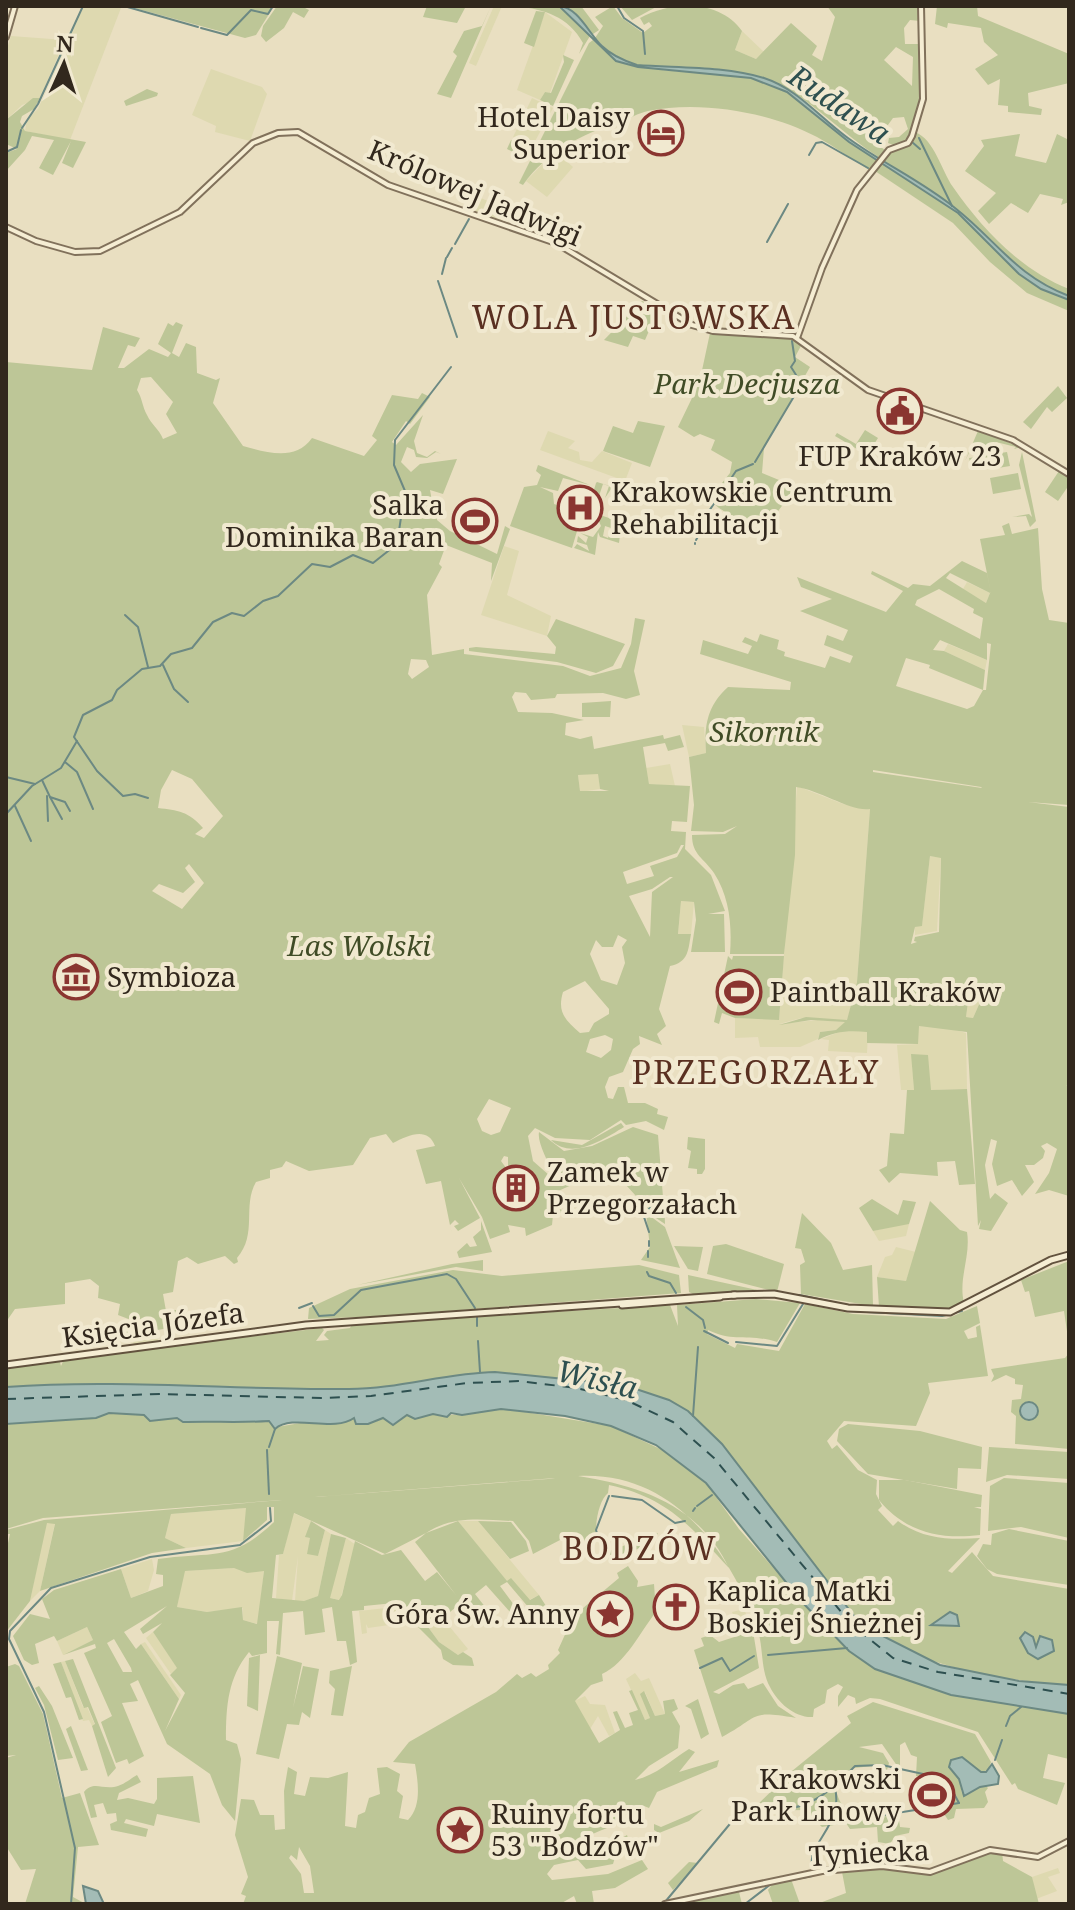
<svg xmlns="http://www.w3.org/2000/svg" width="1075" height="1910" font-family="'Noto Serif',serif">
<style>
.farmland{fill:#ded9b0}
.green{fill:#bdc697;fill-rule:evenodd}
.water{fill:#a3bcb6;stroke:#6c8983;stroke-width:2}
.lines{fill:none;stroke-linecap:round;stroke-linejoin:round}
.stream{stroke:#6c8983;stroke-width:2}
.ferry{stroke:#2e5050;stroke-width:2;stroke-dasharray:10 8;stroke-linecap:butt}
.tertiary-casing{stroke:#81715b;stroke-width:8}
.secondary-casing{stroke:#62523e;stroke-width:9}
.tertiary{stroke:#f5edd3;stroke-width:4}
.secondary{stroke:#f5edd3;stroke-width:5}
.labels{text-anchor:middle;stroke-width:8;stroke-linejoin:round;paint-order:stroke}
.poi-label{font-size:28px;fill:#32281d;stroke:#f1e9d0;text-anchor:start}
.street-label{font-size:28px;fill:#32281d;stroke:#f1e9d0}
.park-label{font-size:28px;font-style:italic;fill:#404c26;stroke:#f1e9d0}
.water-label{font-size:30px;font-style:italic;fill:#2e5050;stroke:#f1e9d0}
.quarter-label{font-size:32px;letter-spacing:2px;fill:#5a3021;stroke:#f1e9d0}
</style>
<rect width="100%" height="100%" fill="#e9dfc1"/>
<!-- farmland -->
<g class="farmland">
<polygon points="84,6 121,8 70,140 25,131 27,119 38,109"/>
<polygon points="494,6 502,6 476,66 469,63"/>
<polygon points="545,12 572,32 550,93 545,92 540,100 517,90"/>
<polygon points="742,31 764,52 756,59 735,50"/>
<polygon points="11,36 65,40 40,98 22,105 6,120 6,52"/>
<polygon points="211,69 262,87 267,94 250,141 215,132 216,126 192,115"/>
<polygon points="532,98 553,108 533,145 513,137"/>
<polygon points="555,151 573,167 547,197 526,181"/>
<polygon points="481,198 503,208 498,219 473,214"/>
<polygon points="548,431 575,441 568,448 579,452 580,460 592,462 602,451 632,463 625,481 540,450"/>
<polygon points="504,546 519,551 507,595 551,616 547,636 481,615"/>
<polygon points="967,582 990,593 986,603 963,589"/>
<polygon points="948,644 987,660 985,670 944,651"/>
<polygon points="682,725 704,727 706,753 689,757"/>
<polygon points="670,764 675,786 649,784 646,768"/>
<polygon points="598,773 600,789 580,792 578,775"/>
<polygon points="797,786 843,804 870,809 857,982 847,1021 801,1018 779,1024 818,1020 846,1022 845,1024 836,1030 820,1032 818,1039 800,1047 760,1047 758,1037 735,1038 735,1018 779,1019"/>
<polygon points="930,856 941,857 937,931 915,935 915,927 922,925"/>
<polygon points="681,901 694,902 691,934 678,935"/>
<polygon points="970,987 981,1000 973,1018 966,1017"/>
<polygon points="918,1026 945,1027 966,1033 967,1089 931,1090 912,1063 914,1090 901,1090 897,1045 918,1044"/>
<polygon points="842,1031 868,1031 867,1053 828,1051 829,1040 821,1039"/>
<polygon points="904,1224 909,1224 906,1236 879,1241 873,1231"/>
<polygon points="896,1247 916,1252 906,1281 877,1277 885,1257 892,1255"/>
<polygon points="157,1331 158,1343 134,1346 132,1334"/>
<polygon points="247,1508 243,1541 186,1548 165,1538 171,1514"/>
<polygon points="293,1513 311,1521 306,1537 310,1538 318,1556 325,1530 331,1534 318,1596 305,1601 295,1601 298,1556 292,1601 276,1598 279,1555 283,1554"/>
<polygon points="458,1521 478,1521 539,1595 529,1600 511,1579 507,1582"/>
<polygon points="46,1523 55,1523 40,1591 30,1601"/>
<polygon points="346,1538 356,1545 340,1600 330,1598 330,1588"/>
<polygon points="152,1559 154,1570 148,1591 131,1598 121,1569"/>
<polygon points="234,1568 264,1570 258,1624 243,1620 243,1608 207,1612 177,1607 184,1571"/>
<polygon points="395,1607 410,1622 368,1628 366,1624 367,1633 362,1634 359,1611"/>
<polygon points="744,1609 753,1631 741,1635 732,1612"/>
<polygon points="440,1615 468,1649 458,1655 439,1642 428,1627"/>
<polygon points="87,1627 93,1640 63,1655 57,1641"/>
<polygon points="153,1632 178,1669 171,1674 146,1638"/>
<polygon points="145,1642 181,1695 179,1699 141,1644"/>
<polygon points="65,1661 83,1707 87,1707 95,1725 92,1726 89,1720 83,1721 61,1662"/>
<polygon points="635,1673 641,1681 649,1678 665,1714 655,1716 645,1692 641,1695 650,1718 645,1720 626,1679"/>
<polygon points="585,1696 590,1704 605,1705 615,1733 609,1736 598,1716 590,1729 574,1701"/>
<polygon points="1058,1868 1060,1873 1048,1877 1057,1891 1036,1899 1032,1877"/>
</g>
<!-- green -->
<g class="green">
<polygon points="127,6 274,6 256,35 245,38"/>
<polygon points="277,6 301,6 309,10 304,18 293,12 284,28 266,42 261,36 263,26"/>
<polygon points="427,6 461,6 465,8 457,23 423,17"/>
<polygon points="491,6 451,98 437,94 457,56 453,52 464,31 482,26"/>
<path d="M517 6H559L568 12 565 6H581L599 30 590 36 579 54 583 43C568 16 545 10 517 6Z"/>
<path d="M613 6 622 18 643 33 652 26 649 22 644 25 640 18C673 0 720 0 742 31L735 50 756 59 791 23 817 46 812 55 822 61 835 17 827 6H919L920 21 910 20 904 28 905 44H921L922 96 910 137 896 146 888 143 889 138 899 137 908 129 904 117 893 118 875 143 885 150 880 158C842 134 809 96 767 79 750 72 730 72 712 70 695 69 678 65 662 70L745 77 771 84 793 96 843 137 879 161 869 170C852 159 835 147 817 137 770 112 700 100 648 111 638 113 629 119 619 122 581 135 547 151 523 185L519 183 589 43 593 40 615 60 645 68 615 57 595 38 603 26 595 17ZM896 47 913 57 912 86 884 60Z"/>
<polygon points="620,6 658,6 632,20"/>
<polygon points="937,6 977,6 978,16 1069,54 1069,83 1028,93 1029,106 1042,109 1041,115 1008,112 1008,106 998,105 1000,79 988,85 975,69 998,55 984,42 981,28 948,23 947,28 935,24"/>
<polygon points="536,11 545,12 534,47 524,43"/>
<polygon points="563,55 574,60 553,106 540,100 545,92 551,93 564,62"/>
<polygon points="147,89 158,93 157,96 126,106 124,101"/>
<polygon points="33,98 40,98 34,109 22,116 20,122 25,131 86,142 73,168 62,163 71,141 53,175 39,168 54,140 32,136 25,150 6,171 6,153 17,149 6,144 6,120"/>
<path d="M915 132C935 140 941 170 953 187 983 230 1021 270 1069 289V296L1064 298 1069 300V311L1027 293 990 262 953 223 875 171 882 163 892 169 884 161 890 153 909 145Z"/>
<polygon points="1020,134 1015,156 1046,163 1057,134 1069,140 1069,202 1061,205 1063,199 1040,194 1028,213 1011,203 989,224 978,211 996,193 965,171 984,146 981,140"/>
<polygon points="511,140 530,148 528,159 507,149"/>
<polygon points="642,301 659,308 645,340 633,336 628,347 604,340"/>
<path d="M176 322 183 325 172 353 179 357 186 343 196 347 197 373 216 380 220 378 213 403 243 446C266 452 295 462 312 438L364 456 377 440 372 436 392 395 418 399 422 393 430 397 410 424 406 421 392 442 396 445 423 415 414 441 417 453 427 457 435 451 441 454 436 452 427 458 416 457 414 450 407 447 401 462 411 472 420 464 457 459 443 494 430 490 432 501 437 504V520L450 531 497 554 505 526 510 529 491 581 492 563 446 545 439 564 442 567 427 595 432 655 464 649V654L563 666 590 676 621 668 631 644 635 618 645 620 634 671 640 695 626 699 603 693 557 694 555 698 531 700 526 693 515 692 512 697 518 712 552 713 584 720 566 723 565 735 580 739 592 736 594 749 663 735 664 739 680 735 684 747 668 751 665 743 643 747 649 784 690 786 687 822 672 821 671 831 686 832 685 849 711 875 725 911 708 914H724L725 952H691L696 920 694 902 681 901 678 934H691C688 950 689 962 670 966L659 1009 666 1026 657 1034 662 1045 639 1036 640 1044 633 1049 623 1072 609 1077 605 1087 608 1098 613 1099 618 1087H624L628 1103H645L658 1109 657 1114 668 1117 664 1130 646 1121 626 1125 621 1120 590 1140 555 1138 535 1128 528 1136 533 1161 549 1175 552 1172C548 1161 537 1142 539 1132L564 1151 592 1146 633 1127 658 1135 663 1197 655 1204 664 1199 665 1224 647 1212 653 1204 645 1210 644 1205 633 1203 636 1196 626 1185 632 1167 627 1156C608 1177 574 1180 550 1196L563 1212 553 1215 552 1225 526 1236 525 1228 508 1225 510 1232 490 1239 482 1217 459 1178 480 1218 458 1231 454 1226 459 1224 455 1220 450 1225 452 1235 441 1181 426 1184 416 1150 435 1146C428 1126 408 1135 393 1143L386 1134 370 1138 353 1165 309 1171 286 1161 282 1167 270 1170V1178L256 1182C242 1206 258 1234 237 1258L238 1262 234 1264 225 1256 198 1264 187 1257 178 1261 173 1292 163 1294 166 1311 176 1310V1327L132 1334 122 1331 123 1322 132 1325 131 1320 118 1315 120 1304 98 1298 99 1286 90 1279 65 1283V1304L15 1309 6 1322V362L92 370 103 327 140 338 135 347 128 345 118 368H124L149 349 168 357 171 353 158 344 168 323 173 326ZM151 377 173 402 166 414 177 433 163 439C159 429 151 424 147 415 142 406 143 400 137 390L141 378ZM411 659 426 660 429 667 412 679 408 674ZM172 770 192 779 223 816 204 838 195 834 203 828C190 812 177 810 158 808L161 790ZM598 774 600 789 609 791H580L578 775ZM681 845H684L677 857 650 866 654 876 627 884 623 872 677 853ZM189 864 204 883 182 909 152 891 159 884 183 893 195 882 185 868ZM670 877H673L652 892 650 937 629 896 652 889ZM618 935 627 940 622 947 625 963 617 985 601 980 590 954 596 940 602 947H613ZM585 981 609 1009V1014L594 1023 589 1032 580 1033C565 1020 557 1012 563 992ZM605 1035 613 1039 611 1050 601 1058 586 1052 590 1039ZM489 1099 511 1108 500 1132 491 1135 482 1131 477 1119ZM504 1156 508 1157V1168L524 1173 528 1183 521 1201 519 1194 502 1188 505 1184 502 1181 494 1180 509 1172 501 1161Z"/>
<path d="M710 333 788 338 802 344 795 357 810 367 764 448 762 473 796 487 770 522C753 526 717 513 710 498L730 473 732 462 711 450 715 440 700 434 694 437 678 427 692 398 685 375H701Z"/>
<polygon points="1058,386 1067,398 1052,412 1047,407 1031,429 1023,422"/>
<polygon points="638,421 665,426 650,467 603,451 613,426 633,433"/>
<polygon points="865,430 878,438 867,455 835,436 837,433 856,444"/>
<polygon points="978,431 1021,447 1014,449 1016,447 996,442 987,448 971,449 965,461"/>
<polygon points="1007,452 1010,466 992,469 989,457 970,462 969,458 991,455 993,461 994,456 1002,459 1001,453"/>
<polygon points="1022,452 1036,521 1030,527 1026,516 1012,517 1029,514 1032,517 1019,465"/>
<polygon points="538,465 590,485 563,478 558,491 540,487 553,493 554,504 579,512 577,519 580,521 572,548 510,526 524,487 537,485 541,475 536,471"/>
<polygon points="1059,471 1069,478 1069,485 1058,501 1045,492"/>
<polygon points="1018,473 1021,489 993,494 990,478"/>
<polygon points="596,483 597,482 610,486 611,489 605,498 609,486 603,484 594,511 601,513 602,505 604,510 600,515 621,522 612,521 611,528 605,526 603,536 608,538 614,524 621,527 619,543 600,537 598,532 595,555 574,548 577,544 589,551 587,545 577,542 578,536 586,543 588,537 580,533 593,537 601,526 598,519 586,517"/>
<path d="M1009 523 1012 534 1038 528 1042 589 1049 620 1069 623V805L1028 802 1069 807V1085H1066L1069 1086V1196L1049 1190 1035 1194 1049 1173 1057 1149 1047 1143 1041 1146 1045 1151 1043 1158 1034 1165H1025L1034 1182 1022 1196 1012 1180 997 1186 992 1164 997 1141 991 1139 985 1165 990 1199 995 1193 1008 1203 991 1231 979 1229 981 1220 978 1226 967 1032 919 1026 918 1044 867 1043V1032C850 1030 834 1031 818 1040L820 1032 836 1030 845 1022 811 1020 779 1025 806 1017 847 1020 857 982 870 809C851 812 820 790 796 787L795 855 784 954H730C732 926 730 898 714 873 704 858 692 855 692 835L725 834 737 826 723 832 691 831 694 805 689 757 706 753C704 726 707 706 728 687L790 690 791 682 700 654 703 640 748 654 752 646 742 642 745 637 757 642 760 634 779 640 777 649 785 652 784 656 825 668 830 656 850 663 853 656 824 645 827 635 843 641 848 630 800 611 832 599 801 587 797 577 886 612 903 591 871 574 872 571 908 588 913 584 930 586 962 561 987 573 991 593 980 539 1005 535 1002 526ZM950 573 990 593 986 603 946 578ZM939 589 974 609 973 613 983 618 980 639 915 605 917 600ZM940 640 987 660V643L991 644 986 690H983L985 670 944 651 933 650ZM906 658 930 665 929 668 983 690 974 706 967 709 896 686ZM873 770 981 787 982 788 873 772ZM930 856 941 858 939 932 915 937 914 941 917 942 911 944 915 927 922 926ZM970 987 981 1000 973 1018 966 1017Z"/>
<polygon points="556,619 625,644 613,666 596,673 557,662 469,651 469,648 476,647 555,654 556,647 547,636"/>
<polygon points="611,701 610,717 582,717 582,703"/>
<polygon points="728,956 732,960 733,956 784,956 779,1020 735,1018 722,1013 719,1024 714,1022"/>
<polygon points="911,1054 928,1055 931,1090 967,1089 975,1184 959,1185 955,1161 937,1162 938,1176 900,1173 889,1183 879,1170 887,1166 890,1133 904,1134 907,1090 914,1090"/>
<path d="M621 1123 624 1127C604 1139 572 1161 551 1140L582 1145Z"/>
<polygon points="688,1137 705,1139 705,1169 702,1174 697,1174 697,1169 688,1168 691,1151 687,1149"/>
<polygon points="872,1199 898,1215 903,1200 916,1202 909,1224 873,1231 859,1208"/>
<path d="M930 1201 960 1230 967 1232C971 1257 958 1278 964 1303 940 1317 905 1309 879 1307L877 1277 906 1281Z"/>
<polygon points="646,1213 665,1227 680,1268 641,1260 650,1247"/>
<polygon points="802,1213 831,1243 843,1270 872,1265 873,1306 801,1294 800,1265 805,1262 801,1249 795,1248"/>
<polygon points="481,1221 492,1252 459,1258 457,1252 467,1243 470,1247 477,1246 473,1237 481,1230"/>
<polygon points="726,1244 784,1264 777,1292 707,1274 713,1246"/>
<polygon points="674,1246 703,1247 698,1271 688,1269"/>
<polygon points="483,1260 483,1271 456,1267 357,1285 452,1264"/>
<polygon points="1069,1261 1069,1345 1064,1311 1035,1317 1029,1291 1025,1292 1021,1280"/>
<polygon points="639,1265 679,1275 681,1293 383,1316 308,1319 309,1308 350,1289 453,1270 502,1276"/>
<polygon points="688,1275 762,1291 693,1294 689,1292"/>
<path d="M756 1299 800 1303 777 1342C749 1333 734 1343 708 1330L707 1334 735 1348 737 1344 779 1351 805 1304 853 1314 946 1319 977 1306 980 1323 964 1331 968 1339 977 1337 976 1327 980 1325 988 1376 928 1383 930 1393 916 1426 844 1421 827 1441 832 1449 837 1445 858 1470 877 1480 876 1494 882 1506 878 1510 893 1526 898 1521C924 1540 952 1540 980 1538L948 1571 952 1573 972 1552 993 1576 1069 1589V1685C994 1679 913 1667 853 1618L747 1477 495 1372C447 1373 399 1388 350 1389 234 1390 115 1379 6 1387V1369L53 1362H60L61 1366 64 1359 322 1328 324 1330 316 1341 329 1340 324 1335 327 1331 350 1328 352 1324 670 1305 678 1326 677 1305Z"/>
<polygon points="1069,1353 1069,1449 1015,1444 1016,1416 1011,1412 1012,1400 1021,1399 1023,1385 1015,1384 1015,1379 1006,1375 991,1382 994,1376 991,1369 1065,1358"/>
<path d="M501 1408 611 1426 671 1454 706 1483 739 1529 828 1630 875 1669 951 1695 1069 1714V1759L1048 1754 1043 1778 1065 1783 1057 1805 1018 1789 1015 1783 1012 1785 978 1732 880 1699 870 1698 856 1704 855 1698 848 1695 838 1707V1696L843 1687 838 1684 827 1690 825 1703 814 1709 813 1717C795 1718 778 1703 770 1687 760 1669 764 1647 757 1628 729 1549 672 1471 578 1476 641 1486 699 1505 729 1568 689 1525 668 1498 609 1485L608 1493C599 1500 594 1525 597 1538L570 1552 562 1539 533 1554 529 1541 513 1521C482 1520 453 1515 426 1533L458 1521 507 1581 511 1578 530 1600 539 1595 546 1606 540 1615H535L507 1582 500 1586 517 1609 510 1612 486 1585 475 1594 486 1608 479 1614 466 1599 450 1612 444 1606 428 1627 439 1642 458 1655 463 1652 472 1658 474 1666 453 1665 443 1659 441 1650 394 1603 364 1606V1610L352 1611 357 1662 350 1665 346 1641H337L332 1607 322 1609 325 1632 305 1635 303 1611 283 1613 280 1655 276 1654 279 1621H267V1653L252 1656 249 1652C228 1678 226 1705 226 1740L237 1744 241 1759 235 1821 222 1805 210 1774 167 1744 138 1680 130 1684 138 1701 122 1703 144 1756 129 1764 127 1759 116 1763 101 1722 112 1716 84 1653 96 1648 95 1644 63 1655 93 1640 87 1627 57 1641 54 1636 35 1644 39 1663 32 1665 24 1660 13 1636 30 1614 50 1619 42 1599 54 1590 121 1569 131 1598 163 1586V1575L156 1574 158 1559C213 1551 231 1563 274 1522V1507H267V1520L243 1541 246 1508 171 1514 165 1538 186 1548 152 1553 40 1591 55 1524 47 1523 30 1601 6 1632V1552L10 1534H6V1530L44 1520 282 1500 43 1518 6 1529V1424L96 1418 109 1413 145 1415 150 1421 177 1418 183 1422 222 1418 230 1422 270 1421 277 1427 312 1421 328 1424 354 1418H383L393 1425 407 1415H462ZM555 1478 548 1479 315 1497ZM294 1513 385 1554 426 1533 415 1542 456 1595 437 1572 425 1581 401 1550 382 1555 355 1541 342 1595 339 1600 330 1598 346 1538 331 1534 318 1596 304 1601 272 1598 276 1555 283 1554ZM234 1568 247 1573 264 1571 257 1624 243 1620 242 1607 207 1612 177 1607 185 1571ZM167 1606 140 1629 143 1634 162 1623 153 1632 177 1668 170 1675 185 1693 165 1731 179 1699 141 1644 136 1649 124 1632ZM114 1639 131 1668 132 1672H123L107 1643Z"/>
<polygon points="848,1424 920,1431 982,1447 981,1469 958,1468 957,1489 868,1474 837,1441 839,1429"/>
<polygon points="989,1447 1069,1452 1069,1479 1007,1475 986,1482"/>
<polygon points="1004,1478 1069,1483 1069,1538 1021,1527 988,1531 990,1486"/>
<path d="M879 1480H905L982 1495 981 1507H974L981 1509 980 1535C940 1540 905 1532 879 1500Z"/>
<polygon points="311,1521 325,1530 318,1556 307,1554 310,1538 305,1537"/>
<polygon points="478,1521 511,1522 526,1541 529,1551 510,1559"/>
<polygon points="1009,1529 1069,1541 1069,1585 997,1574 987,1569 977,1556 983,1544 991,1545 992,1534"/>
<polygon points="658,1533 654,1540 611,1563 604,1553"/>
<path d="M628 1566 638 1581 637 1587 654 1584 656 1612C640 1632 626 1663 602 1674L603 1681 591 1685 575 1701 599 1743 620 1730 613 1712 617 1711 625 1728 633 1725 629 1713 638 1710 629 1691 632 1690 645 1720 650 1718 640 1694 644 1691 655 1716 665 1714 663 1701 674 1699 678 1709 672 1712 680 1726 678 1748 649 1766 635 1780C657 1775 671 1760 689 1749L695 1752 679 1772 719 1760 717 1767 657 1792 649 1808 644 1806C630 1822 605 1827 585 1838L582 1856 587 1858 627 1835 629 1842 616 1854 613 1864 586 1869 578 1860 554 1865 547 1874 552 1880 608 1874 642 1860 648 1869 615 1888 592 1891 594 1904H577L574 1896 560 1904H243L246 1896 241 1894 248 1877 235 1835 241 1799 254 1800 260 1815H274L275 1830 285 1829 284 1791 288 1767 297 1772 294 1794 305 1796 310 1777 328 1778 348 1772 345 1826 356 1828 358 1815 365 1812 369 1798 380 1794 377 1768 387 1767 400 1774 397 1791 403 1796 399 1818 408 1820C422 1806 418 1782 415 1764L393 1762 409 1742 496 1692 517 1674 522 1678 531 1673 536 1677 549 1669 548 1665 560 1653 558 1650 568 1628 564 1624 619 1578 617 1573ZM299 1847 310 1866 314 1893H304L301 1874 289 1858 291 1855 297 1860Z"/>
<path d="M753 1631 759 1668 713 1692 719 1694 733 1685 744 1683 748 1689 763 1683 778 1706 796 1718C748 1710 761 1716 722 1737L694 1650 704 1646 701 1638 710 1635 719 1642Z"/>
<polygon points="260,1655 258,1711 247,1706 249,1658"/>
<polygon points="277,1656 302,1663 293,1708 303,1666 319,1669 310,1718 302,1712 299,1725 287,1724 279,1759 256,1754"/>
<polygon points="73,1659 116,1768 108,1777 92,1726 95,1724 88,1707 84,1708 65,1661"/>
<polygon points="61,1662 83,1719 79,1720 71,1697 66,1698 53,1664"/>
<polygon points="15,1664 19,1666 43,1714 62,1798 80,1793 99,1845 78,1847 73,1897 86,1904 25,1904 36,1869 21,1870 6,1846 6,1758 16,1755 6,1756 6,1667"/>
<polygon points="352,1666 343,1716 331,1715 335,1689 329,1683 330,1671"/>
<polygon points="39,1686 52,1706 73,1758 58,1760 44,1705 35,1688"/>
<polygon points="698,1699 709,1734 701,1739 691,1709 685,1706"/>
<path d="M873 1702 975 1734 991 1762 988 1770 981 1772C969 1765 967 1759 951 1761L949 1767 959 1779 962 1793 985 1785 988 1788 985 1792 988 1802 984 1808 956 1809 954 1818 948 1820 939 1806 953 1800 946 1782 916 1776 917 1757 911 1755 905 1742 900 1745V1770L882 1744 859 1747 883 1753 889 1763 887 1770 882 1765 854 1768 835 1786C842 1822 867 1819 898 1813L900 1827 910 1828 909 1833 895 1836 890 1844 878 1842 877 1827 850 1829 846 1823 822 1827 804 1810 751 1811 792 1771 851 1723 847 1716Z"/>
<polygon points="71,1726 88,1770 81,1771 66,1729"/>
<path d="M137 1775 141 1782 119 1793 117 1800 128 1798 154 1804 157 1799V1778L193 1776 200 1823 157 1814 154 1826 126 1819 124 1823 148 1829 146 1837 111 1830 110 1824 117 1821 116 1813 107 1814 103 1803 94 1805 97 1817 91 1818 84 1792C93 1781 101 1789 114 1787 122 1786 130 1779 137 1775Z"/>
<polygon points="703,1809 689,1821 659,1833 654,1830 654,1824 661,1827"/>
<polygon points="989,1851 1002,1851 1003,1861 1032,1877 1039,1904 817,1904 846,1893 842,1872 876,1868 932,1874"/>
<polygon points="689,1862 698,1863 673,1890 668,1883"/>
<polygon points="791,1879 800,1904 773,1904 768,1890 774,1882"/>
<polygon points="739,1892 742,1904 675,1904"/>
</g>
<!-- water -->
<g class="water">
<path d="M559 6C578 7 589 34 602 46 612 56 625 61 637 65 679 68 725 66 764 78 798 89 820 118 848 138 882 163 922 181 955 208 997 241 1016 276 1069 296V300L1041 289 1019 274 958 213 849 142 787 92 751 78 638 67 616 61Z"/>
<path d="M495 1372 624 1385 669 1400 688 1411 722 1444 861 1625 940 1665 1019 1681 1069 1685V1714L951 1695 875 1669 849 1651 802 1602 706 1483 656 1445 611 1426 565 1416 501 1409 462 1415 451 1413 447 1417 433 1414 415 1419 407 1415 393 1425 383 1418 368 1424H356L354 1418C333 1433 293 1413 275 1429L269 1421C238 1423 214 1421 183 1422L177 1418 150 1421 144 1415 109 1413 96 1418 6 1424V1387C120 1379 235 1390 349 1389 398 1389 446 1373 495 1372Z"/>
<circle cx="1029" cy="1411" r="9"/>
<polygon points="950,1612 957,1615 959,1626 931,1625"/>
<polygon points="1025,1632 1033,1637 1036,1647 1040,1636 1052,1640 1054,1651 1038,1659 1028,1653 1020,1638"/>
<polygon points="962,1757 981,1772 986,1772 992,1764 999,1776 998,1784 980,1787 964,1796 959,1779 949,1767 951,1760"/>
<polygon points="83,1886 98,1891 104,1904 86,1904"/>
</g>
<g class="lines">
<!-- stream -->
<g class="stream">
<polyline points="124,6 198,27"/>
<polyline points="277,6 282,6"/>
<polyline points="617,6 624,18 643,31 645,54"/>
<polyline points="201,28 227,35 251,10 268,14 273,6"/>
<polyline points="22,128 38,104 83,6"/>
<polyline points="919,138 952,206"/>
<polyline points="912,142 920,149"/>
<polyline points="6,152 17,147 21,130"/>
<polyline points="809,155 816,143 822,142 868,168"/>
<polyline points="767,242 788,204"/>
<polyline points="455,244 469,219"/>
<polyline points="447,257 452,248"/>
<polyline points="442,274 446,258"/>
<polyline points="438,281 457,337"/>
<polyline points="755,462 796,393 794,383 798,378 791,367 795,361 792,341"/>
<polyline points="709,511 736,471 753,464"/>
<polyline points="696,540 710,516"/>
<polyline points="695,544 695,543"/>
<polyline points="125,615 138,627 148,667"/>
<polyline points="163,665 174,689 188,702"/>
<polyline points="65,762 77,772 93,809"/>
<polyline points="6,777 35,784"/>
<polyline points="42,780 50,797 65,802 70,811"/>
<polyline points="47,796 48,821"/>
<polyline points="50,797 62,819"/>
<polyline points="148,798 135,794 123,796 97,771 74,737 83,715 112,700 117,690 142,669 160,666 171,654 192,648 213,622 232,613 244,616 263,601 278,596 312,564 330,567 353,555 373,563 397,544 405,491 394,465 395,440 451,367"/>
<polyline points="15,806 31,841"/>
<polyline points="6,814 32,786 61,768 77,741"/>
<polyline points="649,1232 643,1214 663,1197"/>
<polyline points="649,1246 649,1241"/>
<polyline points="648,1257 648,1251"/>
<polyline points="647,1272 649,1276 670,1283 676,1293"/>
<polyline points="799,1295 852,1306"/>
<polyline points="313,1306 319,1316 334,1315 361,1290 447,1274 456,1279 475,1308"/>
<polyline points="686,1307 703,1320 705,1328"/>
<polyline points="299,1308 312,1303"/>
<polyline points="848,1311 942,1316 962,1311"/>
<polyline points="477,1317 477,1326"/>
<polyline points="704,1331 728,1343"/>
<polyline points="478,1341 480,1372"/>
<polyline points="736,1342 777,1346 803,1304"/>
<polyline points="64,1360 100,1355"/>
<polyline points="58,1361 60,1361"/>
<polyline points="693,1416 698,1347"/>
<polyline points="269,1447 275,1429"/>
<polyline points="267,1450 269,1494"/>
<polyline points="612,1496 642,1500 675,1523 685,1521"/>
<polyline points="697,1506 712,1495"/>
<polyline points="693,1511 695,1508"/>
<polyline points="600,1542 596,1530 609,1496"/>
<polyline points="768,1655 847,1648"/>
<polyline points="700,1668 722,1658 730,1671 754,1656"/>
<polyline points="1006,1726 1010,1716 1021,1707"/>
<polyline points="995,1760 1002,1740"/>
<polyline points="840,1804 859,1819 959,1803"/>
<path d="M665 1902 739 1813C798 1810 813 1810 855 1766L882 1765 946 1779 959 1803"/>
<polyline points="71,1904 75,1848 44,1712 9,1639 10,1631 51,1588 150,1557 240,1545 271,1521 270,1508"/>
<path d="M745 1904 771 1884 812 1876C812 1869 810 1858 814 1851 826 1828 841 1815 835 1788"/>
</g>
<!-- ferry -->
<polyline class="ferry" points="6,1399 160,1394 321,1398 371,1396 467,1383 519,1381 576,1388 626,1400 673,1422 714,1458 852,1625 893,1658 938,1672 1069,1694"/>
<!-- tertiary casing -->
<g class="tertiary-casing">
<g id="tertiary">
<polyline points="6,37 15,6"/>
<polyline points="6,227 36,241 75,252 100,251 180,212 253,143 278,133 298,132 388,185 556,243 692,325 713,331 793,336 868,390 1013,440 1069,474"/>
<polyline points="797,338 822,268 857,190 889,150 908,143 912,136 923,99 921,6"/>
<polyline points="665,1904 822,1871 882,1866 930,1872 990,1850 1038,1857 1069,1841"/>
</g>
</g>
<!-- secondary casing -->
<g class="secondary-casing">
<g id="secondary">
<polyline points="733,1295 774,1294 848,1308 950,1312 1051,1260 1069,1255"/>
<polyline points="622,1305 720,1297"/>
<polyline points="6,1365 306,1325 735,1295"/>
</g>
</g>
<!-- tertiary -->
<use href="#tertiary" class="tertiary"/>
<!-- secondary -->
<use href="#secondary" class="secondary"/>
</g>
<!-- icons -->
<defs>
<g id="hotel-ring" transform="scale(2.3)"><circle r="9.5" fill="#f1e9d0" stroke="#8a3530" stroke-width="1.5"/><path d="M-6-4.5h1.5V1H6V5H4.5V3h-9V5H-6ZM-4 0a1.8 1.8 0 1 1 3.6 0ZM.5 0V-2.5h3Q6-2.5 6 0Z" fill="#8a3530"/></g>
<g id="civic-ring" transform="scale(2.3)"><circle r="9.5" fill="#f1e9d0" stroke="#8a3530" stroke-width="1.5"/><path d="M-.6-6.5H3V-4.5H.6V-3L4-1V1h2V6H-6V1h2V-1L-.6-3ZM-1.2 2.5V6h2.4V2.5Z" fill="#8a3530"/></g>
<g id="hospital-ring" transform="scale(2.3)"><circle r="9.5" fill="#f1e9d0" stroke="#8a3530" stroke-width="1.5"/><path d="M-5-5h3v3.5h4V-5h3V5h-3V1.5h-4V5h-3Z" fill="#8a3530"/></g>
<g id="stadium-ring" transform="scale(2.3)"><circle r="9.5" fill="#f1e9d0" stroke="#8a3530" stroke-width="1.5"/><path d="M0-5a6.5 5 0 1 0 0 10a6.5 5 0 1 0 0-10ZM-3.5-1.8h7v3.6h-7Z" fill="#8a3530"/></g>
<g id="museum-ring" transform="scale(2.3)"><circle r="9.5" fill="#f1e9d0" stroke="#8a3530" stroke-width="1.5"/><path d="M0-6L6-3V-2H-6V-3ZM-5-1h2V3h-2ZM-1-1h2V3h-2ZM3-1h2V3H3ZM-6 4H6V6H-6Z" fill="#8a3530"/></g>
<g id="building-ring" transform="scale(2.3)"><circle r="9.5" fill="#f1e9d0" stroke="#8a3530" stroke-width="1.5"/><path d="M-4-6H4V6H1V3H-1V6H-4ZM-2.5-4.3h1.7v1.8h-1.7ZM.8-4.3h1.7v1.8H.8ZM-2.5-1h1.7V.8h-1.7ZM.8-1h1.7V.8H.8Z" fill="#8a3530"/></g>
<g id="church-ring" transform="scale(2.3)"><circle r="9.5" fill="#f1e9d0" stroke="#8a3530" stroke-width="1.5"/><path d="M-1.2-6h2.4v3.5h3.3v2.4h-3.3V6h-2.4V-.1h-3.3v-2.4h3.3Z" fill="#8a3530"/></g>
<g id="sight-ring" transform="scale(2.3)"><circle r="9.5" fill="#f1e9d0" stroke="#8a3530" stroke-width="1.5"/><path d="M0-6L1.8-2.2L6-1.7L2.9 1.2L3.7 5.4L0 3.3L-3.7 5.4L-2.9 1.2L-6-1.7L-1.8-2.2Z" fill="#8a3530"/></g>
</defs>
<g fill-rule="evenodd">
<use href="#hotel-ring" x="661" y="133"/>
<use href="#civic-ring" x="900" y="411"/>
<use href="#hospital-ring" x="580" y="508"/>
<use href="#stadium-ring" x="475" y="521"/>
<use href="#museum-ring" x="76" y="977"/>
<use href="#stadium-ring" x="739" y="992"/>
<use href="#building-ring" x="516" y="1188"/>
<use href="#church-ring" x="676" y="1607"/>
<use href="#sight-ring" x="610" y="1614"/>
<use href="#stadium-ring" x="932" y="1795"/>
<use href="#sight-ring" x="460" y="1830"/>
</g>
<g class="labels">
<!-- poi labels -->
<g class="poi-label">
<text x="630" y="127" text-anchor="end">Hotel Daisy<tspan x="630" dy="32">Superior</tspan></text>
<text x="900" y="466" text-anchor="middle">FUP Kraków 23</text>
<text x="611" y="502">Krakowskie Centrum<tspan x="611" dy="32">Rehabilitacji</tspan></text>
<text x="444" y="515" text-anchor="end">Salka<tspan x="444" dy="32">Dominika Baran</tspan></text>
<text x="107" y="987">Symbioza</text>
<text x="770" y="1002">Paintball Kraków</text>
<text x="547" y="1182">Zamek w<tspan x="547" dy="32">Przegorzałach</tspan></text>
<text x="707" y="1601">Kaplica Matki<tspan x="707" dy="32">Boskiej Śnieżnej</tspan></text>
<text x="579" y="1624" text-anchor="end">Góra Św. Anny</text>
<text x="901" y="1789" text-anchor="end">Krakowski<tspan x="901" dy="32">Park Linowy</tspan></text>
<text x="491" y="1824">Ruiny fortu<tspan x="491" dy="32">53 "Bodzów"</tspan></text>
</g>
<!-- street labels -->
<g class="street-label">
<text transform="translate(475 193) rotate(23)" y="10">Królowej Jadwigi</text>
<text transform="translate(153 1325) rotate(-8)" y="10">Księcia Józefa</text>
<text transform="translate(869 1853) rotate(-3)" y="10">Tyniecka</text>
</g>
<!-- park labels -->
<g class="park-label">
<text x="747" y="394">Park Decjusza</text>
<text x="764" y="742">Sikornik</text>
<text x="359" y="956">Las Wolski</text>
</g>
<!-- water labels -->
<g class="water-label">
<text transform="translate(839 105) rotate(34)" y="10">Rudawa</text>
<text transform="translate(597 1380) rotate(13)" y="10">Wisła</text>
</g>
<!-- quarter labels -->
<g class="quarter-label">
<text x="634" y="329">WOLA JUSTOWSKA</text>
<text x="756" y="1084">PRZEGORZAŁY</text>
<text x="640" y="1560">BODZÓW</text>
</g>
</g>
<!-- border -->
<rect width="1075" height="1910" fill="none" stroke="#32281d" stroke-width="16"/>
<!-- north arrow -->
<g transform="translate(64 64) rotate(3)" stroke="#f1e9d0" stroke-width="6" paint-order="stroke">
<path d="M0-6L14 30L0 20L-14 30Z" fill="#32281d"/>
<text y="-12" font-size="22" font-weight="bold" text-anchor="middle" fill="#32281d">N</text>
</g>
</svg>
